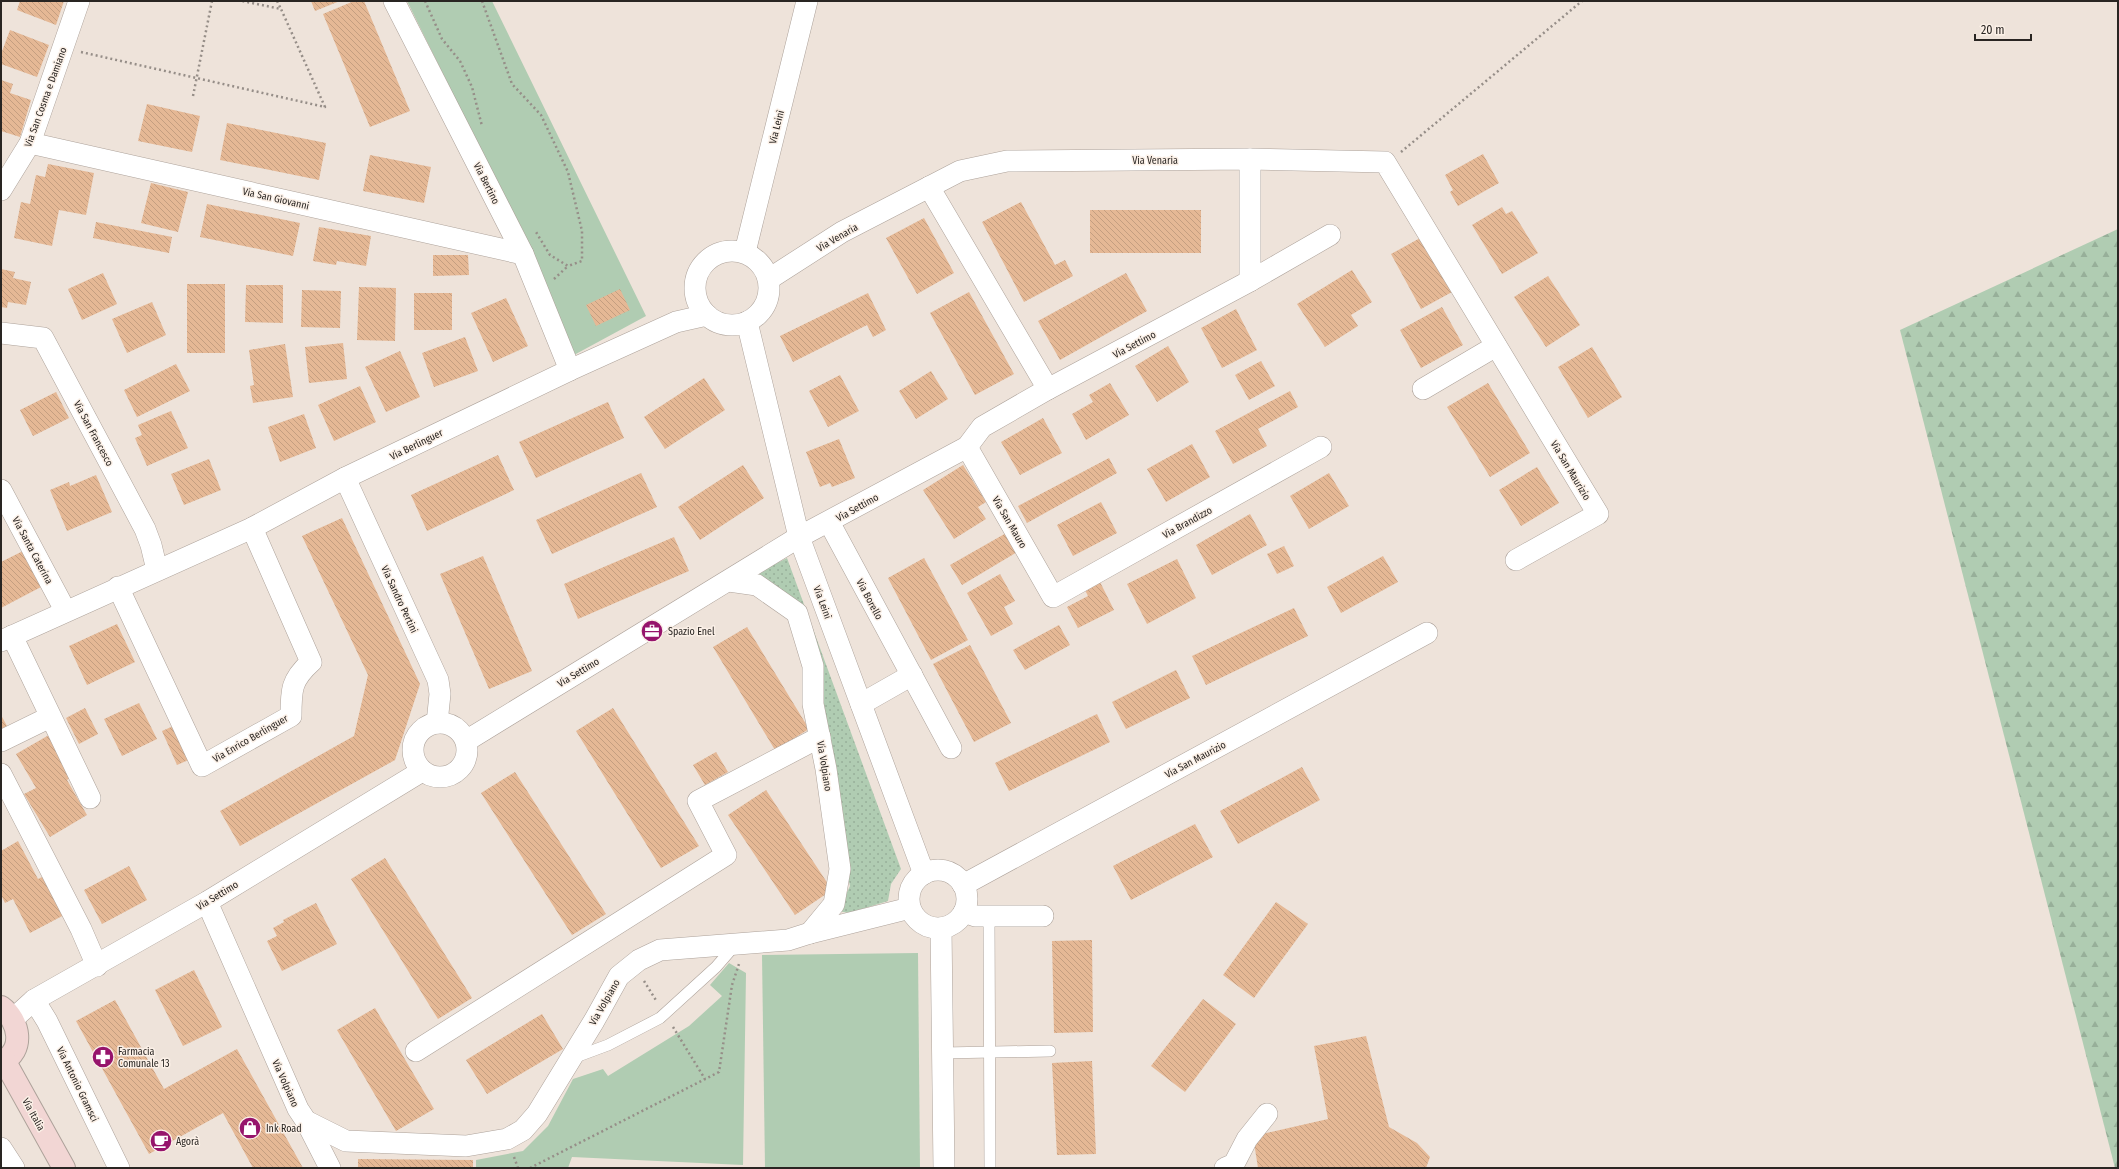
<svg xmlns="http://www.w3.org/2000/svg" width="2119" height="1169" font-family="'Fira Sans Condensed',sans-serif">
<style>
.grass{fill:url(#grass-dots)}
.forest{fill:url(#forest-firs)}
.park{fill:#b0ccb2}
.building{fill:url(#building-back-hatch)}
.lines{fill:none;stroke-linecap:round;stroke-linejoin:round}
.lane-casing{stroke:#ada29a;stroke-width:12}
.street-casing{stroke:#ada29a;stroke-width:22}
.secondary-casing{stroke:#ada29a;stroke-width:24}
.path{stroke:#968e88;stroke-width:2.5;stroke-dasharray:2 3;stroke-linecap:butt}
.lane{stroke:#fff;stroke-width:11}
.street{stroke:#fff;stroke-width:21}
.secondary{stroke:#f2d6d4;stroke-width:22}
.labels{text-anchor:middle;stroke-width:3;stroke-linejoin:round;paint-order:stroke}
.street-label{font-size:10px;fill:#292522;stroke:#fbf0e7}
.poi-label{font-size:10px;fill:#292522;stroke:#fbf0e7;text-anchor:start}
</style>
<defs>
<pattern id="grass-dots" width="8" height="8" patternUnits="userSpaceOnUse"><rect width="8" height="8" fill="#b0ccb2"/><path d="M2 2h.1M6 6h.1" fill="none" stroke="#97af99" stroke-width="1.8" stroke-linecap="round"/></pattern>
<pattern id="forest-firs" width="22" height="20" patternUnits="userSpaceOnUse"><rect width="22" height="20" fill="#b0ccb2"/><path d="M5 1l3.5 6h-7zM16 11l3.5 6h-7z" fill="#97af99"/></pattern>
<pattern id="building-back-hatch" width="6" height="6" patternUnits="userSpaceOnUse"><rect width="6" height="6" fill="#e5b895"/><path d="M-1 5l2 2M0 0l6 6M5-1l2 2" fill="none" stroke="#c49e80"/></pattern>
</defs>
<rect width="100%" height="100%" fill="#eee3da"/>
<!-- grass -->
<polygon class="grass" points="787,558 901,869 891,884 888,901 849,913 838,911 850,886 827,775 797,614 750,577"/>
<!-- forest -->
<polygon class="forest" points="2118,229 2118,1168 2115,1168 1900,330"/>
<!-- park -->
<g class="park">
<polygon points="407,1 492,1 646,316 574,355 491,171"/>
<polygon points="918,953 920,1168 765,1168 762,955"/>
<polygon points="729,963 746,973 743,1165 572,1157 568,1168 476,1168 476,1160 523,1151 548,1126 573,1079 603,1069 608,1076 689,1026 722,996 710,985"/>
</g>
<!-- building -->
<g class="building">
<polygon points="20,1 64,1 56,25 17,10"/>
<polygon points="311,1 340,1 315,11"/>
<polygon points="354,1 364,1 410,111 370,127 323,14"/>
<polygon points="10,30 49,45 37,77 1,64 1,54"/>
<polygon points="1,80 13,84 10,93 31,100 20,137 1,131"/>
<polygon points="147,104 200,116 192,152 138,141"/>
<polygon points="227,123 326,143 319,180 220,160"/>
<polygon points="1483,154 1499,183 1458,206 1450,192 1453,190 1445,175"/>
<polygon points="370,155 431,167 424,203 363,191"/>
<polygon points="48,164 94,173 86,215 59,210 52,246 14,238 21,202 30,204 36,175 45,177"/>
<polygon points="151,183 188,192 178,232 141,223"/>
<polygon points="1021,202 1055,265 1065,260 1073,276 1024,302 982,222"/>
<polygon points="207,204 300,223 293,256 200,237"/>
<polygon points="1502,207 1506,214 1512,211 1538,253 1502,274 1472,225"/>
<rect x="1090" y="210" width="111" height="43"/>
<polygon points="924,218 954,273 917,294 886,238"/>
<polygon points="96,222 172,237 169,253 93,238"/>
<polygon points="319,227 371,236 366,266 337,261 336,265 313,261"/>
<polygon points="1422,237 1452,292 1421,309 1391,254"/>
<polygon points="433,255 468,255 469,275 433,276"/>
<polygon points="1,269 15,272 13,278 31,282 26,305 8,302 7,308 1,307"/>
<polygon points="1352,270 1372,302 1351,315 1358,326 1325,347 1297,304"/>
<polygon points="103,273 117,304 82,320 68,289"/>
<polygon points="1126,273 1147,311 1060,360 1038,321"/>
<polygon points="1548,276 1580,325 1546,347 1514,297"/>
<rect x="187" y="284" width="38" height="69"/>
<polygon points="246,285 283,285 283,323 245,322"/>
<polygon points="359,287 396,288 395,341 357,340"/>
<polygon points="620,289 630,310 596,326 586,305"/>
<polygon points="302,290 341,291 340,328 301,327"/>
<polygon points="969,292 1014,374 975,395 930,313"/>
<rect x="414" y="293" width="38" height="37"/>
<polygon points="868,293 886,330 873,337 867,325 793,362 780,336"/>
<polygon points="506,298 528,346 493,362 471,313"/>
<polygon points="152,302 166,335 127,353 112,319"/>
<polygon points="1442,307 1463,345 1421,368 1400,330"/>
<polygon points="1236,309 1257,350 1222,368 1201,328"/>
<polygon points="465,337 478,371 434,387 422,353"/>
<polygon points="343,343 347,379 309,383 305,347"/>
<polygon points="285,344 293,397 253,403 250,386 254,385 249,350"/>
<polygon points="1168,346 1189,382 1157,402 1135,366"/>
<polygon points="1592,347 1622,397 1588,418 1558,367"/>
<polygon points="400,351 420,397 386,412 365,367"/>
<polygon points="1261,361 1275,386 1249,400 1235,375"/>
<polygon points="176,364 190,391 137,417 124,390"/>
<polygon points="931,371 948,399 916,419 899,391"/>
<polygon points="840,375 859,411 828,427 809,391"/>
<polygon points="704,378 725,410 665,449 644,417"/>
<polygon points="1110,383 1129,415 1086,440 1072,414 1093,402 1089,395"/>
<polygon points="1488,383 1530,453 1490,477 1447,407"/>
<polygon points="360,386 376,422 334,441 318,405"/>
<polygon points="1290,391 1298,407 1258,429 1267,446 1233,464 1215,431"/>
<polygon points="56,392 69,418 33,436 20,410"/>
<polygon points="608,402 624,438 536,478 519,442"/>
<polygon points="171,411 188,448 147,466 135,438 142,435 138,425"/>
<polygon points="304,414 316,448 280,462 268,427"/>
<polygon points="1043,418 1062,453 1020,475 1001,442"/>
<polygon points="839,439 855,478 832,487 830,483 820,487 806,452"/>
<polygon points="1192,444 1210,477 1166,502 1147,469"/>
<polygon points="498,455 514,490 427,531 411,495"/>
<polygon points="1109,458 1117,473 1027,523 1018,506"/>
<polygon points="209,459 221,490 184,505 171,474"/>
<polygon points="743,465 764,498 700,540 678,507"/>
<polygon points="963,465 986,502 978,507 986,519 954,539 923,490"/>
<polygon points="1537,467 1559,503 1521,526 1499,490"/>
<polygon points="641,473 657,507 552,554 536,520"/>
<polygon points="1329,473 1349,506 1309,529 1290,496"/>
<polygon points="96,475 112,512 67,531 50,490 69,482 70,486"/>
<polygon points="1101,502 1117,533 1073,556 1057,525"/>
<polygon points="1250,514 1267,545 1212,575 1196,545"/>
<polygon points="342,518 420,684 395,760 240,846 220,811 354,736 368,675 302,536"/>
<polygon points="1008,532 1019,551 962,585 950,565"/>
<polygon points="674,537 689,571 578,619 564,584"/>
<polygon points="1284,546 1294,566 1277,574 1267,554"/>
<polygon points="23,551 41,587 1,608 1,562"/>
<polygon points="483,556 532,671 489,689 440,574"/>
<polygon points="1383,556 1398,582 1341,613 1327,587"/>
<polygon points="924,558 968,640 931,660 888,578"/>
<polygon points="1177,559 1196,598 1147,624 1127,584"/>
<polygon points="1000,574 1015,601 1004,607 1013,624 991,636 967,593"/>
<polygon points="1100,582 1114,610 1078,628 1067,607 1088,596 1085,590"/>
<polygon points="1294,608 1308,636 1206,685 1192,656"/>
<polygon points="117,624 135,662 87,685 69,646"/>
<polygon points="1059,625 1070,645 1025,670 1013,650"/>
<polygon points="747,627 809,729 775,750 713,647"/>
<polygon points="970,645 1011,723 974,742 933,664"/>
<polygon points="1176,670 1190,698 1126,729 1112,702"/>
<polygon points="139,703 157,739 122,756 104,719"/>
<polygon points="85,708 98,734 79,744 66,718"/>
<polygon points="613,708 699,846 661,868 576,731"/>
<polygon points="1097,714 1110,742 1009,791 995,763"/>
<polygon points="1,715 7,726 1,729"/>
<polygon points="178,724 193,758 177,765 162,731"/>
<polygon points="49,735 73,776 67,780 87,815 50,837 24,794 36,788 16,754"/>
<polygon points="716,752 728,772 705,785 693,765"/>
<polygon points="1302,767 1320,800 1238,844 1220,811"/>
<polygon points="515,772 606,914 572,935 481,793"/>
<polygon points="766,790 832,890 795,915 728,815"/>
<polygon points="1195,824 1213,857 1131,900 1113,866"/>
<polygon points="18,841 38,879 46,875 66,914 30,933 13,899 5,903 1,895 1,851"/>
<polygon points="385,858 472,998 438,1019 351,879"/>
<polygon points="129,866 147,900 102,924 84,890"/>
<polygon points="1276,902 1308,924 1254,998 1223,975"/>
<polygon points="316,903 337,944 282,971 267,941 277,936 273,928 284,922 283,920"/>
<polygon points="1092,940 1093,1032 1054,1033 1052,941"/>
<polygon points="194,970 222,1027 183,1046 155,990"/>
<polygon points="1203,999 1236,1024 1185,1092 1151,1066"/>
<polygon points="115,1000 164,1089 237,1049 303,1168 253,1168 223,1113 149,1154 76,1021"/>
<polygon points="375,1008 434,1109 396,1131 337,1030"/>
<polygon points="542,1014 563,1049 487,1094 466,1060"/>
<polygon points="1366,1036 1389,1127 1417,1143 1430,1157 1426,1168 1258,1168 1253,1136 1328,1119 1314,1046"/>
<polygon points="1092,1061 1096,1154 1057,1155 1052,1063"/>
<polygon points="358,1159 473,1160 473,1168 358,1168"/>
</g>
<g class="lines">
<!-- lane casing -->
<g class="lane-casing">
<g id="lane">
<polyline points="989,916 990,1168"/>
<polyline points="943,1053 1050,1051"/>
<polyline points="573,1058 608,1045 660,1018 716,967 736,944"/>
</g>
</g>
<!-- street casing -->
<g class="street-casing">
<g id="street">
<polyline points="394,1 523,254 570,370"/>
<polyline points="30,143 523,254"/>
<polyline points="929,187 1048,389"/>
<polyline points="1,190 30,143 79,1"/>
<circle cx="732" cy="288" r="37"/>
<polyline points="745,252 807,1"/>
<polyline points="769,279 842,232 960,171 1007,161 1250,159 1385,162 1598,514 1516,560"/>
<polyline points="1250,281 1330,235"/>
<polyline points="747,322 799,537 924,874"/>
<polyline points="1,333 43,338 145,529 151,545 157,570"/>
<polyline points="1423,389 1496,346"/>
<polyline points="967,447 1053,597 1321,447"/>
<polyline points="345,478 438,680 440,694 437,723"/>
<polyline points="1,490 65,610"/>
<polyline points="829,522 951,748"/>
<path d="M118 587 202 766 291 716C291 690 291 680 311 662L252 528"/>
<polyline points="12,636 90,798"/>
<polyline points="1,641 252,528 345,478 570,370 676,322 707,315"/>
<polyline points="861,704 912,675"/>
<circle cx="440" cy="750" r="27"/>
<polyline points="1,741 50,717"/>
<polyline points="466,741 799,537 967,447 982,427 1048,389 1250,281 1250,159"/>
<polyline points="1,774 81,929 97,966"/>
<circle cx="938" cy="899" r="29"/>
<polyline points="963,885 1427,633"/>
<polyline points="207,902 298,1109 306,1121 346,1141 466,1146 507,1139 523,1130 537,1114 594,1021 619,976 639,960 660,950 788,940 810,933 834,904 840,869 826,769 813,704 813,666 797,613 757,585 729,581"/>
<polyline points="964,912 975,916 1043,916"/>
<polyline points="941,928 944,1168"/>
<polyline points="810,933 910,908"/>
<polyline points="34,1000 47,1021 119,1168"/>
<polyline points="13,1019 34,1000 207,902 422,771"/>
<polyline points="416,1051 726,855 698,801 820,737"/>
<polyline points="306,1121 330,1168"/>
<polyline points="1,1148 14,1168"/>
<polyline points="1225,1168 1234,1164 1247,1139 1267,1114"/>
</g>
</g>
<!-- secondary casing -->
<g class="secondary-casing">
<g id="secondary">
<path d="M1 1007C19 1020 26 1051 1 1062"/>
<polyline points="4,1060 64,1168"/>
</g>
</g>
<!-- path -->
<g class="path">
<polyline points="277,1 281,9"/>
<polyline points="425,1 442,39 460,61 472,87 482,126"/>
<polyline points="482,1 512,84 541,115 568,172 582,231 582,261 568,266 550,255 536,232"/>
<polyline points="81,52 325,107 281,9 242,1"/>
<polyline points="193,96 212,1"/>
<polyline points="1401,152 1582,1"/>
<polyline points="554,279 568,266"/>
<polyline points="644,981 657,1002"/>
<polyline points="673,1027 705,1079"/>
<polyline points="514,1157 518,1168"/>
<polyline points="530,1168 719,1072 732,985 739,964"/>
</g>
<!-- lane -->
<use href="#lane" class="lane"/>
<!-- street -->
<use href="#street" class="street"/>
<!-- secondary -->
<use href="#secondary" class="secondary"/>
</g>
<!-- icons -->
<defs>
<g id="office-disc" transform="scale(1.15)"><circle r="9.5" fill="#96146c" stroke="#fbf0e7"/><path d="M-6-3h4V-5.5h4V-3h4V5H-6ZM-1-4.5V-3h2v-1.5ZM-6 0V1H6V0Z" fill="#fff"/></g>
<g id="pharmacy-disc" transform="scale(1.15)"><circle r="9.5" fill="#96146c" stroke="#fbf0e7"/><path d="M-2-6h4v4h4v4h-4v4h-4v-4h-4v-4h4Z" fill="#fff"/></g>
<g id="shop-disc" transform="scale(1.15)"><circle r="9.5" fill="#96146c" stroke="#fbf0e7"/><path d="M-5-2.5h2.3a2.7 3.5 0 0 1 5.4 0H5L5.5 6h-11ZM-1.5-2.5h3a1.5 2.3 0 0 0-3 0Z" fill="#fff"/></g>
<g id="cafe-disc" transform="scale(1.15)"><circle r="9.5" fill="#96146c" stroke="#fbf0e7"/><path d="M-5.5-4.5H6V0H3Q3 3.5 0 3.5H-2.5Q-5.5 3.5-5.5 0ZM3-3.2v2h1.7v-2ZM-6 4.5H4V6H-6Z" fill="#fff"/></g>
</defs>
<g fill-rule="evenodd">
<use href="#office-disc" x="652" y="631"/>
<use href="#pharmacy-disc" x="103" y="1057"/>
<use href="#shop-disc" x="250" y="1128"/>
<use href="#cafe-disc" x="161" y="1141"/>
</g>
<g class="labels">
<!-- street labels -->
<g class="street-label">
<text transform="translate(45 97) rotate(-70)" y="4">Via San Cosma e Damiano</text>
<text transform="translate(776 127) rotate(-76)" y="4">Via Leinì</text>
<text x="1155" y="164">Via Venaria</text>
<text transform="translate(487 183) rotate(63)" y="4">Via Bertino</text>
<text transform="translate(276 198) rotate(13)" y="4">Via San Giovanni</text>
<text transform="translate(837 237) rotate(-30)" y="4">Via Venaria</text>
<text transform="translate(1134 344) rotate(-28)" y="4">Via Settimo</text>
<text transform="translate(94 433) rotate(62)" y="4">Via San Francesco</text>
<text transform="translate(416 444) rotate(-26)" y="4">Via Berlinguer</text>
<text transform="translate(1571 470) rotate(59)" y="4">Via San Maurizio</text>
<text transform="translate(857 507) rotate(-29)" y="4">Via Settimo</text>
<text transform="translate(1010 522) rotate(60)" y="4">Via San Mauro</text>
<text transform="translate(1187 522) rotate(-29)" y="4">Via Brandizzo</text>
<text transform="translate(33 550) rotate(62)" y="4">Via Santa Caterina</text>
<text transform="translate(400 599) rotate(65)" y="4">Via Sandro Pertini</text>
<text transform="translate(870 599) rotate(62)" y="4">Via Borello</text>
<text transform="translate(823 602) rotate(70)" y="4">Via Leinì</text>
<text transform="translate(578 672) rotate(-31)" y="4">Via Settimo</text>
<text transform="translate(250 738) rotate(-30)" y="4">Via Enrico Berlinguer</text>
<text transform="translate(1195 759) rotate(-28)" y="4">Via San Maurizio</text>
<text transform="translate(825 766) rotate(81)" y="4">Via Volpiano</text>
<text transform="translate(217 895) rotate(-31)" y="4">Via Settimo</text>
<text transform="translate(604 1002) rotate(-60)" y="4">Via Volpiano</text>
<text transform="translate(286 1083) rotate(66)" y="4">Via Volpiano</text>
<text transform="translate(78 1084) rotate(64)" y="4">Via Antonio Gramsci</text>
<text transform="translate(34 1114) rotate(61)" y="4">Via Italia</text>
</g>
<!-- poi labels -->
<g class="poi-label">
<text x="668" y="635">Spazio Enel</text>
<text x="118" y="1055">Farmacia<tspan x="118" dy="12">Comunale 13</tspan></text>
<text x="266" y="1132">Ink Road</text>
<text x="176" y="1145">Agorà</text>
</g>
</g>
<!-- border -->
<rect width="2119" height="1169" fill="none" stroke="#292522" stroke-width="4"/>
<!-- scale -->
<path d="M1975 34v6h56v-6" fill="none" stroke="#292522" stroke-width="2"/>
<text x="1981" y="34" font-size="12" fill="#292522" stroke="#fbf0e7" stroke-width="3" paint-order="stroke">20 m</text>
</svg>
